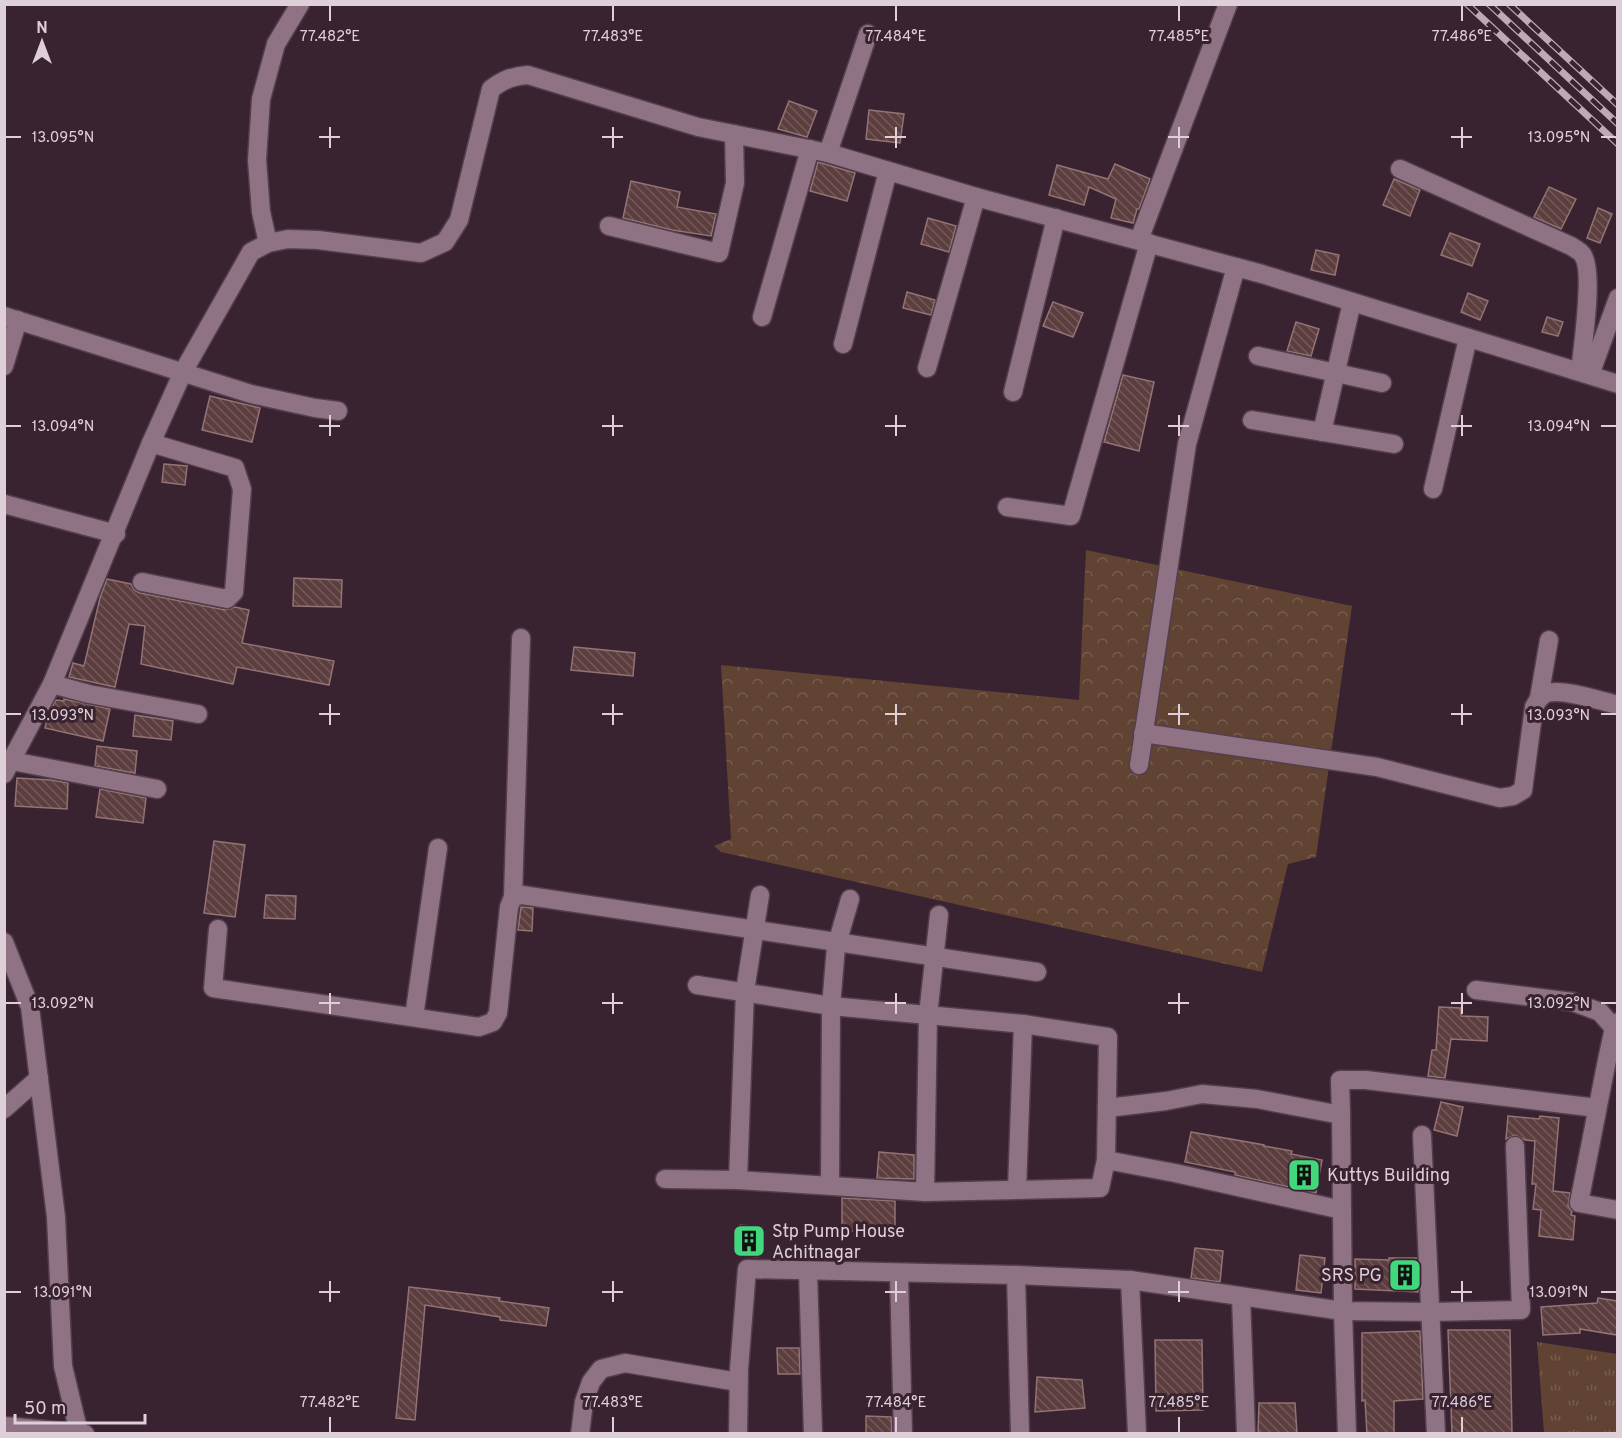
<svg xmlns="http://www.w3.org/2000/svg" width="1622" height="1438" font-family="Overpass,sans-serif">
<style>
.forest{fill:url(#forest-crowns)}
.park{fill:url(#park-tufts)}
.building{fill:url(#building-back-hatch);stroke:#937374;stroke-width:1.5}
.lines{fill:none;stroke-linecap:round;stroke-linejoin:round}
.street-casing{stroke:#523f4b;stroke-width:21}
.secondary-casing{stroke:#523f4b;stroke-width:21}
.street{stroke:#8f7384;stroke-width:18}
.secondary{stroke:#8f7384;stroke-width:18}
.rail-casing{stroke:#bcabb5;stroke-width:7}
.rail{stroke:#3a2331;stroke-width:4.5;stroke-dasharray:14;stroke-linecap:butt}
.ticks{fill:none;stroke:#dfcfd8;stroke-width:2}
.labels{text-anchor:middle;stroke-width:6;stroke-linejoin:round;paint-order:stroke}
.poi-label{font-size:18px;fill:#dfcfd8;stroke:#3a2331;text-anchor:start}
.ticks-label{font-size:15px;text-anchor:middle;fill:#dfcfd8;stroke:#3a2331;stroke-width:6;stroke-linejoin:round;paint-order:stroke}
</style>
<defs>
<pattern id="forest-crowns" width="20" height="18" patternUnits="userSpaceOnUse" patternTransform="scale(1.5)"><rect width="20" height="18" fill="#604332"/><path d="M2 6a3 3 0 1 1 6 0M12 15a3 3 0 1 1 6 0" fill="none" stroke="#765d4f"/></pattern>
<pattern id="park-tufts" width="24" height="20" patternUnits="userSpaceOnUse" patternTransform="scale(1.5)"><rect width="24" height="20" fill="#604332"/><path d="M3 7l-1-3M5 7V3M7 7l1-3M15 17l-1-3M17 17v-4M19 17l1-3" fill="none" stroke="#765d4f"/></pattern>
<pattern id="building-back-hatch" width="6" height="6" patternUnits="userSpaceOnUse" patternTransform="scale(1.5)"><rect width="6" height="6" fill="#5c3e3f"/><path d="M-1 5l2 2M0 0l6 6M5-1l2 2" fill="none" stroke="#73595a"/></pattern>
</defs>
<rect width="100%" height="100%" fill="#3a2331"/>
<!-- forest -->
<polygon class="forest" points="1086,550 1352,606 1316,857 1288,864 1262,972 721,852 714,846 731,839 721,665 1079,700"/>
<!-- park -->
<polygon class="park" points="1537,1342 1617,1354 1617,1433 1544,1433"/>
<!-- building -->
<g class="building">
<polygon points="789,101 817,111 807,137 778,129"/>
<polygon points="869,110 904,114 900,143 866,139"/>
<polygon points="818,162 855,173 847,201 810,191"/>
<polygon points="1115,164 1150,179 1139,209 1137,209 1133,223 1111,218 1116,199 1089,187 1084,205 1049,195 1057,165 1108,179"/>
<polygon points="1394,179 1420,190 1410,216 1383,205"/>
<polygon points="631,181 680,192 677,207 716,214 711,236 672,230 623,218"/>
<polygon points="1549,187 1576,199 1561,229 1534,217"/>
<polygon points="1598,208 1612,214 1600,243 1587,238"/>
<polygon points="928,218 956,226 949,252 921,244"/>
<polygon points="1450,233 1480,244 1472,266 1441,255"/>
<polygon points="1316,250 1339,255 1335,275 1311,270"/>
<polygon points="907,292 935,300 931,315 903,308"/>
<polygon points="1468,293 1488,301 1480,320 1461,312"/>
<polygon points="1053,302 1083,313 1073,337 1043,326"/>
<polygon points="1547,317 1563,322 1558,336 1542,332"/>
<polygon points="1296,322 1319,329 1311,356 1287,351"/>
<polygon points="1123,375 1154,382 1139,451 1104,442"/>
<polygon points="210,396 260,408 252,442 202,430"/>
<polygon points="164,464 187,466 185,485 162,482"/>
<polygon points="294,578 342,580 341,607 293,606"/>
<polygon points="107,579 131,584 134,590 140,593 225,610 235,607 249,610 242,643 334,661 329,685 237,667 233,684 141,664 145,626 129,624 115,687 69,677 73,663 84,666 100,598"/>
<polygon points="574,647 635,653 633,676 571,670"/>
<polygon points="64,699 110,709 103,741 45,728 48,715 56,700 64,701"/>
<polygon points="135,715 173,721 171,740 133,736"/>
<polygon points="97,746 137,751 135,773 95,766"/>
<polygon points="17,778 51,780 68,783 67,809 15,806"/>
<polygon points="100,789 146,798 143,823 96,817"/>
<polygon points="214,841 245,845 235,917 204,913"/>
<polygon points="266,895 296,896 295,919 264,918"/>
<polygon points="521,907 533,908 532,931 518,930"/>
<polygon points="1439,1007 1461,1008 1461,1016 1488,1017 1487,1041 1451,1039 1445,1078 1428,1076 1432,1050 1436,1050"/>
<polygon points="1441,1102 1463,1107 1457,1136 1434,1130"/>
<polygon points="1508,1116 1539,1119 1540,1116 1559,1118 1553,1191 1570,1193 1568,1206 1572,1211 1571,1215 1575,1216 1573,1240 1539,1236 1541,1210 1533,1209 1536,1184 1532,1184 1535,1141 1525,1140 1515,1135 1506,1139"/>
<polygon points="1191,1132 1264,1145 1264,1146 1292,1151 1291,1154 1322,1160 1316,1193 1235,1175 1235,1172 1185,1162"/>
<polygon points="879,1152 914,1155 914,1179 877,1178"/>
<polygon points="842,1198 895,1201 895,1232 842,1231"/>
<polygon points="740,1225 762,1227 758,1257 737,1255"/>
<polygon points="1195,1248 1223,1251 1220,1282 1191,1278"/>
<polygon points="1300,1255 1325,1258 1321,1293 1296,1290"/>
<polygon points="1389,1258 1416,1258 1418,1292 1355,1289 1355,1259 1389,1260"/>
<polygon points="409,1287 461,1293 500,1298 499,1301 549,1308 546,1326 500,1320 500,1317 425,1305 415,1420 396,1418"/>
<polygon points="1598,1298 1617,1301 1617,1335 1580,1329 1580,1333 1543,1335 1541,1307 1597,1303"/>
<polygon points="1448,1330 1510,1330 1512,1434 1452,1434"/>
<polygon points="1420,1331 1423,1399 1394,1401 1394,1434 1367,1434 1365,1400 1362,1401 1362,1333"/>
<polygon points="1155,1340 1202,1340 1203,1410 1156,1411"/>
<polygon points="777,1348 799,1348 800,1374 778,1374"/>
<polygon points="1037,1377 1082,1380 1085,1408 1035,1412"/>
<polygon points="1259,1403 1295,1403 1297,1434 1258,1434"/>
<polygon points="866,1416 891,1417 892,1434 866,1434"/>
</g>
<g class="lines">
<!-- street casing -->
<g class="street-casing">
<g id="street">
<polyline points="828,153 868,34"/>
<path d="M1400 169 1571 246C1574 248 1580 251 1582 254 1595 269 1582 350 1580 372"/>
<polyline points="609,226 719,253 735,183 734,134"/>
<polyline points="1139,240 1228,4"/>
<polyline points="268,243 261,212 257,160 261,99 276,44 300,4"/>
<polyline points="4,316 251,394 315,408 338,411"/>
<polyline points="762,317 810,149"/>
<polyline points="843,344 888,171"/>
<polyline points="1258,356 1382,383"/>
<polyline points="4,366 18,320"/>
<polyline points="927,368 976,197"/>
<polyline points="1590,375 1618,298"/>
<polyline points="1013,392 1056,218"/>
<polyline points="1252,420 1394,444"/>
<polyline points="1322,432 1352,302"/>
<polyline points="1433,489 1468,338"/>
<polyline points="4,504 116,534"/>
<polyline points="1007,507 1071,516 1149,243"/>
<polyline points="142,582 227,599 234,592 242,489 235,468 151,443"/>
<polyline points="52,684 89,694 198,714"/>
<polyline points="1539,698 1549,640"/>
<path d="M1143 733 1377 767 1500 798 1513 796 1523 790 1534 707C1537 701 1540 696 1547 693 1563 688 1600 701 1618 705"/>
<polyline points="12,761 157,789"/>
<polyline points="1139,765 1187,444 1236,267"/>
<polyline points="513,897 521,638"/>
<polyline points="218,929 213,988 479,1027 493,1022 498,1013 509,907 513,897 522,895 1037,972"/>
<polyline points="4,942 30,1007 56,1217 63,1366 79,1433 85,1434"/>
<polyline points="697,985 831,1006 1023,1024 1108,1037 1106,1160"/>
<polyline points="1476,990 1573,1002 1600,1012 1614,1028"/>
<polyline points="414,1017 438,848"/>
<polyline points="1618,1022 1614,1028 1607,1060 1579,1203 1618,1210"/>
<polyline points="1107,1108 1166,1101 1202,1094 1257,1099 1341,1115 1340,1080 1366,1080 1597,1108"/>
<polyline points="4,1109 39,1078"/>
<polyline points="1341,1115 1343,1311 1347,1434"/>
<polyline points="1422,1135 1436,1434"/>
<polyline points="665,1179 738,1180 925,1192 1100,1188 1106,1160 1175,1173 1342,1210"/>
<polyline points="738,1180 745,991 760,895"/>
<polyline points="830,1185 831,1006 836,947 850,899"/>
<polyline points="1017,1189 1023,1024"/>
<polyline points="925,1192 928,1015 939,915"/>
<polyline points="808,1271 813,1434"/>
<polyline points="899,1273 903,1434"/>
<polyline points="1016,1275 1020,1434"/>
<polyline points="1130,1280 1137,1434"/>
<polyline points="1241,1297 1246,1434"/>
<polyline points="4,1426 79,1433"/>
<polyline points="580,1434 584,1402 591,1382 601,1369 625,1363 738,1382"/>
<polyline points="738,1434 739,1369 747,1269 1016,1275 1130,1280 1343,1311 1431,1312 1521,1310 1515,1146"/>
</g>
</g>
<!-- secondary casing -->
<g class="secondary-casing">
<path id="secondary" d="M4 774 52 684 151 443 183 372 251 252 268 243 288 239 318 240 421 253 445 242 459 220 491 89C503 80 512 76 528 75L698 127 828 153 976 197 1262 274 1618 384"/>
</g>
<!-- street -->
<use href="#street" class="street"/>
<!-- secondary -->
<use href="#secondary" class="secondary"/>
<!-- rail casing -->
<g class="rail-casing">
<g id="rail">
<polyline points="1467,4 1618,144"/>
<polyline points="1489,4 1618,124"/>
<polyline points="1509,4 1618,105"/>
</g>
</g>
<!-- rail -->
<use href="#rail" class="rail"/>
</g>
<!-- ticks -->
<path class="ticks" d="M330 6V21M613 6V21M896 6V21M1179 6V21M1462 6V21M330 127V148M613 127V148M896 127V148M1179 127V148M1462 127V148M6 137H21M319 137H340M602 137H623M885 137H906M1168 137H1189M1451 137H1472M1601 137H1616M330 415V436M613 415V436M896 415V436M1179 415V436M1462 415V436M6 426H21M319 426H340M602 426H623M885 426H906M1168 426H1189M1451 426H1472M1601 426H1616M330 704V725M613 704V725M896 704V725M1179 704V725M1462 704V725M6 714H21M319 714H340M602 714H623M885 714H906M1168 714H1189M1451 714H1472M1601 714H1616M330 993V1014M613 993V1014M896 993V1014M1179 993V1014M1462 993V1014M6 1003H21M319 1003H340M602 1003H623M885 1003H906M1168 1003H1189M1451 1003H1472M1601 1003H1616M330 1281V1302M613 1281V1302M896 1281V1302M1179 1281V1302M1462 1281V1302M6 1292H21M319 1292H340M602 1292H623M885 1292H906M1168 1292H1189M1451 1292H1472M1601 1292H1616M330 1417V1432M613 1417V1432M896 1417V1432M1179 1417V1432M1462 1417V1432"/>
<!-- icons -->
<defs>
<g id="building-square" transform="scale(1.725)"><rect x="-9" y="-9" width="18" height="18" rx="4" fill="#41d77c" stroke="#3a2331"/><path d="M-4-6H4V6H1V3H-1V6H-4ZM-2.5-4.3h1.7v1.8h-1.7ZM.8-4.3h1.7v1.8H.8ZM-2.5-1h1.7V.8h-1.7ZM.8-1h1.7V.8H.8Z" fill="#111"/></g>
</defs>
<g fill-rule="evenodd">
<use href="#building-square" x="1304" y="1175"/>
<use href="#building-square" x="749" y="1241"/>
<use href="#building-square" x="1405" y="1275"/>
</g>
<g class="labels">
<!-- poi labels -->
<g class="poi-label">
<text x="1327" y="1181">Kuttys Building</text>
<text x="772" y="1237">Stp Pump House<tspan x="772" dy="21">Achitnagar</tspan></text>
<text x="1382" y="1281" text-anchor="end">SRS PG</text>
</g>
</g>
<g class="ticks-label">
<text x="330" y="41">77.482°E</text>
<text x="613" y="41">77.483°E</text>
<text x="896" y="41">77.484°E</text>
<text x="1179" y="41">77.485°E</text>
<text x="1462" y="41">77.486°E</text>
<text x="63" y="142">13.095°N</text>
<text x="1559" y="142">13.095°N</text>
<text x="63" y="431">13.094°N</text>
<text x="1559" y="431">13.094°N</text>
<text x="63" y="720">13.093°N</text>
<text x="1559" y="720">13.093°N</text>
<text x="63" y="1008">13.092°N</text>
<text x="1559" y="1008">13.092°N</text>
<text x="63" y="1297">13.091°N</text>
<text x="1559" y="1297">13.091°N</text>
<text x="330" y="1407">77.482°E</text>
<text x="613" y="1407">77.483°E</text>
<text x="896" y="1407">77.484°E</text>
<text x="1179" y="1407">77.485°E</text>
<text x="1462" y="1407">77.486°E</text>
</g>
<!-- border -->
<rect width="1622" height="1438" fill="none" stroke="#dfcfd8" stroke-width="12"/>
<!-- north arrow -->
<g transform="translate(42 42)" stroke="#3a2331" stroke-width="4.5" paint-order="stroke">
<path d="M0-4.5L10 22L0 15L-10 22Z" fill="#dfcfd8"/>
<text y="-9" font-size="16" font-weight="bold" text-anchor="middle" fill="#dfcfd8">N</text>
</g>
<!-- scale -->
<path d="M15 1414v9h130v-9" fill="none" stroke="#dfcfd8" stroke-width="3"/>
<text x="24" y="1414" font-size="18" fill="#dfcfd8" stroke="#3a2331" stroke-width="4.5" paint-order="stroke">50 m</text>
</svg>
